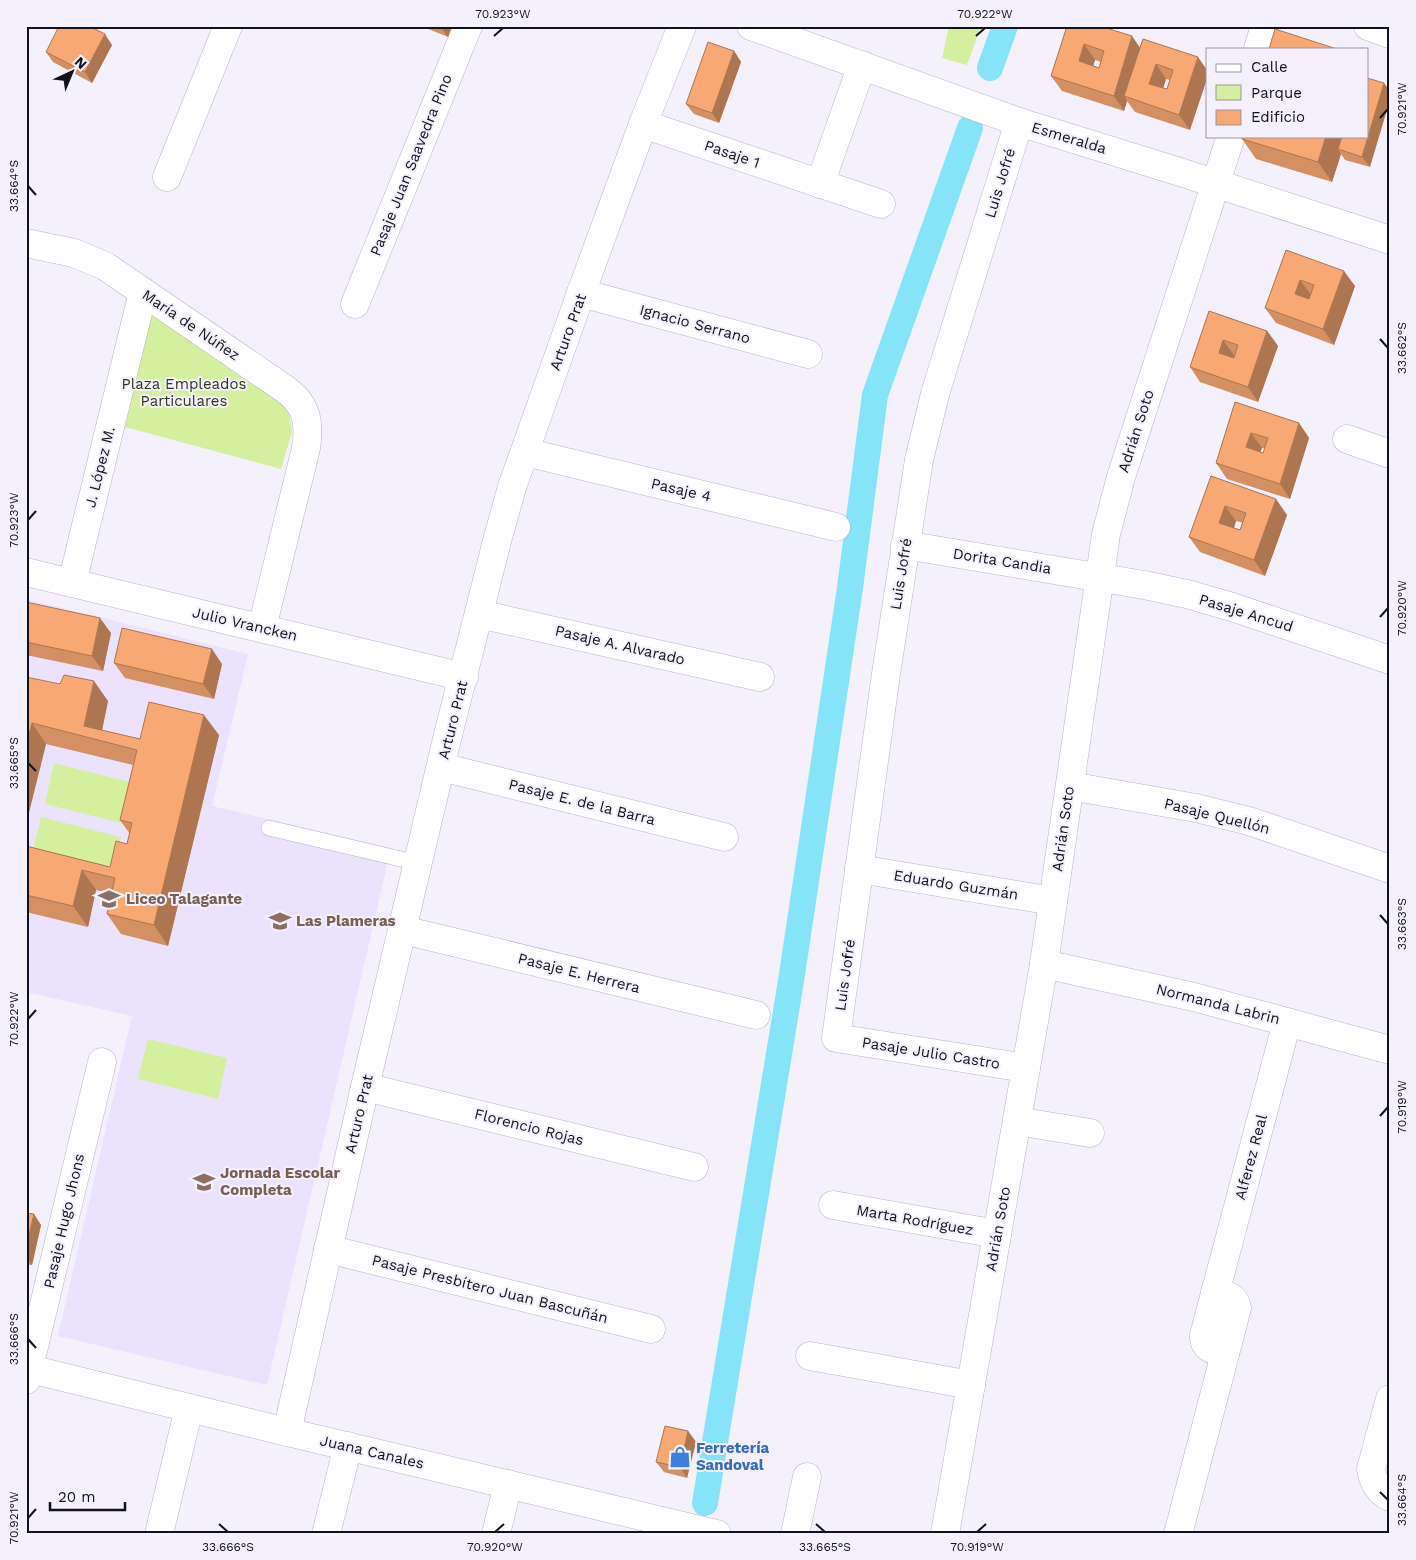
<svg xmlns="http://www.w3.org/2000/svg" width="1416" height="1560" font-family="'Work Sans',sans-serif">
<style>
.built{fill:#eae2fe}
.green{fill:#d4f09e}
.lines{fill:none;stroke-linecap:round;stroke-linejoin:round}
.canal{stroke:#86e4f8;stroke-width:26}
.lane-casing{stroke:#bab3cd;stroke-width:16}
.street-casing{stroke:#bab3cd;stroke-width:29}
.secondary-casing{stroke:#bab3cd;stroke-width:29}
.lane{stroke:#fff;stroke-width:15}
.street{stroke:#fff;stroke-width:28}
.secondary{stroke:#fff;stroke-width:28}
.wall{fill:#d49063;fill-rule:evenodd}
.shaded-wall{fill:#ad7650}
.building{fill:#f7a873;stroke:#ad7650;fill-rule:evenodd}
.ticks{fill:none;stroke:#13111a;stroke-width:2}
.labels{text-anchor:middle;stroke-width:4;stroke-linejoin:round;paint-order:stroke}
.street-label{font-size:15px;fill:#13111a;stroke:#f4f1fc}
.park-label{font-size:15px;fill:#2d3814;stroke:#f4f1fc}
.education-label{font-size:15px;font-weight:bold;fill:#785e54;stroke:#f4f1fc;text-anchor:start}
.shop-label{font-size:15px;font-weight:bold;fill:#366cbe;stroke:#f4f1fc;text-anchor:start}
.neatline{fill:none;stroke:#13111a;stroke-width:2}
.ticks-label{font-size:12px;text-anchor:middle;fill:#13111a}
</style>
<rect width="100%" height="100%" fill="#f4f1fc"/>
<!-- built -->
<polygon class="built" points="26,599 248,654 212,806 391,848 267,1385 58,1336 132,1016 26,992"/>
<!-- green -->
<g class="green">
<polygon points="949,26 981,26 967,65 942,58"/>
<polygon points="153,307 289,409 292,432 281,469 125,427"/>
<polygon points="54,763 134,783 125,824 45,804"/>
<polygon points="41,817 121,837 111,878 31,858"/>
<polygon points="148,1039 227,1058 218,1099 138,1079"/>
</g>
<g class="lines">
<!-- canal -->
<g class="canal">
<polyline points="990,68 1005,26"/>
<polyline points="705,1503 791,981 850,588 875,395 970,128"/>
</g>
<!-- lane casing -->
<g class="lane-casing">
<polyline id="lane" points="269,828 418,863"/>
</g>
<!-- street casing -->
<g class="street-casing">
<g id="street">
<polyline points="1368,26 1390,34"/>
<polyline points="1258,49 1265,26"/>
<polyline points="1019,122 935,394 919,460 886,674 836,1038 1026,1068"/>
<polyline points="643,124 881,204"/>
<polyline points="167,177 228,26"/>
<polyline points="820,184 862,65"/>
<path d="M26 243 74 253 105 266 285 389C307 405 310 422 306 448L262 628"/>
<polyline points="581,293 808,354"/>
<polyline points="355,304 468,26"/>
<polyline points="1347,439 1390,454"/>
<polyline points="525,452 836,527"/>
<polyline points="905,545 1144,585 1187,594 1232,607 1390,660"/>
<polyline points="26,572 464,677"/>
<polyline points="72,583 143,292"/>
<polyline points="479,614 760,677"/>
<polyline points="441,767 724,837"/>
<polyline points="1070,786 1196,808 1249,821 1390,869"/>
<polyline points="859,869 1053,901"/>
<polyline points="403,930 756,1015"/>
<polyline points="1044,964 1194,997 1390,1050"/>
<polyline points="365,1087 694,1167"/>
<polyline points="1017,1121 1090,1133"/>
<polyline points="833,1205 997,1234"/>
<polyline points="328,1249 651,1329"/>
<path d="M1225 1353C1214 1350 1203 1349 1204 1335L1287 1022"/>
<polyline points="810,1356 971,1385"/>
<polyline points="26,1380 102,1062"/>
<path d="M1390 1399 1371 1469C1373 1482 1378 1491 1390 1497"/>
<polyline points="287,1432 717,1534"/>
<polyline points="159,1534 189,1408"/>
<polyline points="326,1534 348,1446"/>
<polyline points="496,1534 508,1484"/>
<polyline points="795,1534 807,1477"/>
<polyline points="945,1534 1044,964 1106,534 1121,477 1231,136"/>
<path d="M1178 1534 1237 1308C1235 1296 1226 1295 1215 1293"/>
</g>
</g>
<!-- secondary casing -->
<g class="secondary-casing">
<g id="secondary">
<polyline points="751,26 1019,122 1180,172 1390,240"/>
<polyline points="26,1368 287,1432 365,1087 447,739 497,541 512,487 581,293 643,124 682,26"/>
</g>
</g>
<!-- lane -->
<use href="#lane" class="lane"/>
<!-- street -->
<use href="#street" class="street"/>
<!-- secondary -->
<use href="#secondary" class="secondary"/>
</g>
<!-- wall -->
<g class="wall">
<polygon points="421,26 452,26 448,37"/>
<path d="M1067 26 1140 48 1198 57 1190 130 1135 112 1127 101 1124 111 1062 91 1051 76ZM1095 60 1101 62 1099 68 1093 66ZM1166 79 1170 80 1167 89 1163 88Z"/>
<polygon points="112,45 92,83 53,62 46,52"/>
<polygon points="734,51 741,62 719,123 694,114 686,104"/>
<polygon points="1367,136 1370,167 1345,160 1341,154 1332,182 1256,159 1242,139"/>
<polygon points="1286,250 1355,286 1334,345 1276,323 1265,308"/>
<polygon points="1209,311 1267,331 1278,346 1258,402 1200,382 1190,367"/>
<path d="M1235 402 1299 423 1309 438 1290 499 1227 479 1216 463ZM1262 448 1265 449 1263 453 1260 452Z"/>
<path d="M1211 476 1287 515 1265 576 1200 552 1189 537ZM1236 521 1243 523 1240 530 1234 528Z"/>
<polygon points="26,602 111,633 103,671 26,655"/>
<polygon points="114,663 222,664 214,699 125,678"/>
<polygon points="26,677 108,701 102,730 140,739 219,735 168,946 121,934 107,914 112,894 96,890 88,927 26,912 26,846 110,867 127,844 130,834 120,820 133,765 46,744 26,824"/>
<polygon points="26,1213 41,1225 32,1265 26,1264"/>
<polygon points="688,1431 696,1442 687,1478 664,1472 656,1462"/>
</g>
<!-- shaded-wall -->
<g class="shaded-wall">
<polygon points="440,26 452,26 448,37"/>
<polygon points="105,34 112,45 92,83 85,72"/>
<polygon points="1132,36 1143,52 1124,96 1127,101 1124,111 1114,96"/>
<polygon points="1084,44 1095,60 1090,77 1079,61"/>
<polygon points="734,51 741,62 719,123 712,113"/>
<polygon points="1198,57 1207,70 1207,79 1190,130 1179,115"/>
<polygon points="1156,64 1166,79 1160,99 1149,84"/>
<polygon points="1384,83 1390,91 1390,100 1370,167 1362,157"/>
<polygon points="1326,136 1346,136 1338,149 1341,154 1332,182 1318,162"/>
<polygon points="1344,271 1355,286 1334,345 1323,329"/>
<polygon points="1300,280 1311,295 1305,309 1295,294"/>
<polygon points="1267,331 1278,346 1258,402 1248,387"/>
<polygon points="1223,340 1234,355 1229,368 1219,353"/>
<polygon points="1299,423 1309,438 1290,499 1280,484"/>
<polygon points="1251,433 1262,448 1257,463 1246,447"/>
<polygon points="1276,499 1287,515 1265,576 1254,560"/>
<polygon points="1225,506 1236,521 1230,538 1219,523"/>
<polygon points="100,618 111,633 103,671 92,656"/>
<polygon points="212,649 222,664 214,699 203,684"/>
<polygon points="94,681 108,701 100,740 84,726"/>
<polygon points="204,715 219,735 168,946 154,925"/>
<polygon points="32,723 46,744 26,824 26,746"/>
<polygon points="82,870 96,890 88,927 73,906"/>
<polygon points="34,1214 41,1225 32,1265 26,1257 26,1248"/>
<polygon points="688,1431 696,1442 687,1478 680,1467"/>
</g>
<!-- building -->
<g class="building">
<polygon points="59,26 89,26 105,34 85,72 46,52"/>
<path d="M1067 26H1100L1132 36 1114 96 1051 76ZM1084 44 1104 51 1099 68 1079 61Z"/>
<polygon points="1275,29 1337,49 1269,49"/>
<path d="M1143 39 1198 57 1179 115 1124 96ZM1156 64 1173 70 1167 89 1149 84Z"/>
<polygon points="708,42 734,51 712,113 686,104"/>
<polygon points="1367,78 1384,83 1362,157 1338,149 1342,136 1367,136"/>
<polygon points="1243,136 1326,136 1318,162 1242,139"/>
<path d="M1286 250 1344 271 1323 329 1265 308ZM1300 280 1314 285 1309 299 1295 294Z"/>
<path d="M1209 311 1267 331 1248 387 1190 367ZM1223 340 1238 345 1234 358 1219 353Z"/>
<path d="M1235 402 1299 423 1280 484 1216 463ZM1251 433 1268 438 1263 453 1246 447Z"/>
<path d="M1211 476 1276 499 1254 560 1189 537ZM1225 506 1246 513 1240 530 1219 523Z"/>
<polygon points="26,602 100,618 92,656 26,642"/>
<polygon points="122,628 212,649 203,684 114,663"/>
<polygon points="64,675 94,681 84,726 140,739 149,702 204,715 154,925 107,914 115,878 82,870 73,906 26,895 26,846 110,867 116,841 127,844 132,823 120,820 137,750 32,723 26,746 26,677 60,684"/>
<polygon points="26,1213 34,1214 26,1248"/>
<polygon points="665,1426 688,1431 680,1467 656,1462"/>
</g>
<!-- ticks -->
<path class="ticks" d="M494 36 503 28M976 36 985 28M1380 118 1388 109M28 186 36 195M1380 339 1388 348M28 520 36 511M1380 617 1388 608M28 763 36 771M1380 915 1388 924M28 1019 36 1010M1380 1116 1388 1107M28 1339 36 1348M1380 1492 1388 1500M28 1518 36 1509M219 1524 228 1532M816 1524 825 1532M495 1532 504 1524M977 1532 986 1524"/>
<!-- icons -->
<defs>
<g id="school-bare" transform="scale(1.725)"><path d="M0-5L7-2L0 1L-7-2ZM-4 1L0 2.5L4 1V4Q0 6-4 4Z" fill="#8d6e63" stroke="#f4f1fc" stroke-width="2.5" paint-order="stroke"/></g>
<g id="shop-bare" transform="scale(1.725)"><path d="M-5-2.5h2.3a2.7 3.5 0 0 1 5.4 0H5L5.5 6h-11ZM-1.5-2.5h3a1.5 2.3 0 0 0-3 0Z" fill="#3f7fe0" stroke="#f4f1fc" stroke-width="2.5" paint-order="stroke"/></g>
</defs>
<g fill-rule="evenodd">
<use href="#school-bare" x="109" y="899"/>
<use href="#school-bare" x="280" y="921"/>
<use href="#school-bare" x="204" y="1182"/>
<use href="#shop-bare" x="680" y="1457"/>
</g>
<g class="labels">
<!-- street labels -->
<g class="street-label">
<text transform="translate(1069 138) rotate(17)" y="5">Esmeralda</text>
<text transform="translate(732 154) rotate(19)" y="5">Pasaje 1</text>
<text transform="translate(411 165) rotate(-68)" y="5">Pasaje Juan Saavedra Pino</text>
<text transform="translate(1000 183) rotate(-73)" y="5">Luis Jofré</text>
<text transform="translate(695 324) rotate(15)" y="5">Ignacio Serrano</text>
<text transform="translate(191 325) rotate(34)" y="5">María de Núñez</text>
<text transform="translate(568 332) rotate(-70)" y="5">Arturo Prat</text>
<text transform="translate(1136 431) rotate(-72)" y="5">Adrián Soto</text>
<text transform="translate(100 467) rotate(-76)" y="5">J. López M.</text>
<text transform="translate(681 490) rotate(13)" y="5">Pasaje 4</text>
<text transform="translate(1002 561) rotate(9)" y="5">Dorita Candia</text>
<text transform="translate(901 574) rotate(-81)" y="5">Luis Jofré</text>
<text transform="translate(1246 613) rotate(17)" y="5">Pasaje Ancud</text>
<text transform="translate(245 624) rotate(13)" y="5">Julio Vrancken</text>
<text transform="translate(620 645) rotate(13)" y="5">Pasaje A. Alvarado</text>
<text transform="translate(453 720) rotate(-76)" y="5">Arturo Prat</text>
<text transform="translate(582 802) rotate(14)" y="5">Pasaje E. de la Barra</text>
<text transform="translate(1217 816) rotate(14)" y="5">Pasaje Quellón</text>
<text transform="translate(1063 829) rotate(-82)" y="5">Adrián Soto</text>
<text transform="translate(956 885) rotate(9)" y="5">Eduardo Guzmán</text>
<text transform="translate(579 973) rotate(14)" y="5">Pasaje E. Herrera</text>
<text transform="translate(845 975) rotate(-82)" y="5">Luis Jofré</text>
<text transform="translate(1218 1004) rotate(14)" y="5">Normanda Labrin</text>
<text transform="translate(931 1053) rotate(9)" y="5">Pasaje Julio Castro</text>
<text transform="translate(359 1114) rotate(-77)" y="5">Arturo Prat</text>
<text transform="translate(529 1127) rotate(14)" y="5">Florencio Rojas</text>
<text transform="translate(1251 1157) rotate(-75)" y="5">Alferez Real</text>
<text transform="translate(915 1220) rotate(10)" y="5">Marta Rodríguez</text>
<text transform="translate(64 1221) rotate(-77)" y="5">Pasaje Hugo Jhons</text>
<text transform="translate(998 1229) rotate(-80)" y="5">Adrián Soto</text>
<text transform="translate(490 1289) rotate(14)" y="5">Pasaje Presbítero Juan Bascuñán</text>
<text transform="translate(372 1452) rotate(13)" y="5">Juana Canales</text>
</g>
<!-- park labels -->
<g class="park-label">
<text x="184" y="389">Plaza Empleados<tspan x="184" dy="17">Particulares</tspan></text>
</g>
<!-- education labels -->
<g class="education-label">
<text x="126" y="904">Liceo Talagante</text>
<text x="296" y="926">Las Plameras</text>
<text x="220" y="1178">Jornada Escolar<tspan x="220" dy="17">Completa</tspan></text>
</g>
<!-- shop labels -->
<g class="shop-label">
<text x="696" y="1453">Ferretería<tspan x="696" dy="17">Sandoval</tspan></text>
</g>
</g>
<!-- border -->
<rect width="1416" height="1560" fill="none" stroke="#f4f1fc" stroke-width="55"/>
<!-- legend -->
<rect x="1206" y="48" width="162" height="90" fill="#f4f1fc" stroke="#9a97a2"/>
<rect x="1216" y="64" width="25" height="8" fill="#ffffff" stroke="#9a97a2"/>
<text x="1251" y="72" font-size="15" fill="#13111a">Calle</text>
<rect x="1216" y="85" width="25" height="15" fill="#d4f09e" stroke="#9a97a2"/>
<text x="1251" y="98" font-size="15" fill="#13111a">Parque</text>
<rect x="1216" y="110" width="25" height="15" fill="#f7a873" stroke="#9a97a2"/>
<text x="1251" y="122" font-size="15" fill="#13111a">Edificio</text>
<!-- north arrow -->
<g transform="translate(72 72) rotate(44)" stroke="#f4f1fc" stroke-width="4" paint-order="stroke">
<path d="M0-4L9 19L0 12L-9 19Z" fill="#13111a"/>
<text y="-8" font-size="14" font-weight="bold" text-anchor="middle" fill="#13111a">N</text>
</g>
<!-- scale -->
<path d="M50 1502v8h75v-8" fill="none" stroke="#13111a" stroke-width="2.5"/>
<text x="58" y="1502" font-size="15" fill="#13111a" stroke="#f4f1fc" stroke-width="4" paint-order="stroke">20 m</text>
<rect x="28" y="28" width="1360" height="1504" class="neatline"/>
<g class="ticks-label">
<text x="503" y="18">70.923°W</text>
<text x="985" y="18">70.922°W</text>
<text transform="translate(1402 109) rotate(-90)" y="4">70.921°W</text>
<text transform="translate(14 186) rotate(-90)" y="4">33.664°S</text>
<text transform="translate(1402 348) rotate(-90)" y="4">33.662°S</text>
<text transform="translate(14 520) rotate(-90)" y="4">70.923°W</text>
<text transform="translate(1402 608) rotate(-90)" y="4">70.920°W</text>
<text transform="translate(14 763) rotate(-90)" y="4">33.665°S</text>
<text transform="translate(1402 924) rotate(-90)" y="4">33.663°S</text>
<text transform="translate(14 1019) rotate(-90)" y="4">70.922°W</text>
<text transform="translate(1402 1107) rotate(-90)" y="4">70.919°W</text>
<text transform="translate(14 1339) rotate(-90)" y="4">33.666°S</text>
<text transform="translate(1402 1500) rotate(-90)" y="4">33.664°S</text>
<text transform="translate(14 1518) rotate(-90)" y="4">70.921°W</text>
<text x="228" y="1551">33.666°S</text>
<text x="495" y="1551">70.920°W</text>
<text x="825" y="1551">33.665°S</text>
<text x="977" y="1551">70.919°W</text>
</g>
</svg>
